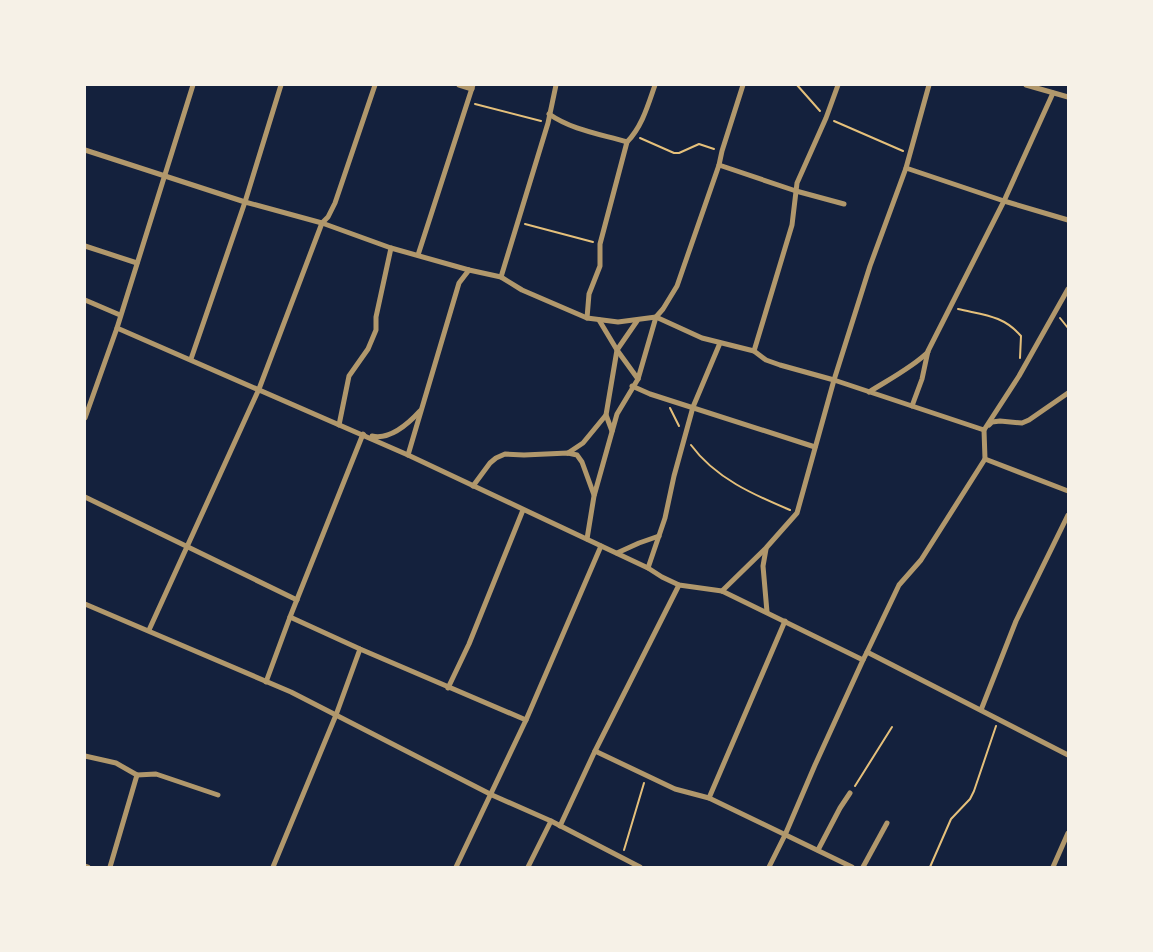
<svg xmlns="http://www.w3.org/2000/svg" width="1153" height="952" font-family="'Archivo Narrow',sans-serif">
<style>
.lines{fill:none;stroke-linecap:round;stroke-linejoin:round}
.path{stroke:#e5c07b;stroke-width:2}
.minor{stroke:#b1986c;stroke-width:5}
</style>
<rect width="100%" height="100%" fill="#14213d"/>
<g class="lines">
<!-- path -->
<g class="path">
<polyline points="797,85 820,111"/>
<polyline points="475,104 541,121"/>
<polyline points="834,121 903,151"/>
<polyline points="640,138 674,153 679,153 699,144 714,149"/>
<polyline points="525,224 593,242"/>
<path d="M958 309C983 315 1003 315 1021 336L1020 358"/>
<polyline points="1060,318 1068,328"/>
<polyline points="670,408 679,426"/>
<path d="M691 445C715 478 754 495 790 510"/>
<polyline points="855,786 892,727"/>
<polyline points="624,850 644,783"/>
<polyline points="930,867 951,819 970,799 974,791 996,726"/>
</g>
<!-- minor -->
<g class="minor">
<polyline points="459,85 472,89"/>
<polyline points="1026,85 1068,97"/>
<path d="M549 114C572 130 600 134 627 142"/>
<polyline points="85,150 245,202 322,223 391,248 469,270 501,277 522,290 587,318 618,322 656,317 702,338 754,351 766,360 780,365 834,380 984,430"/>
<polyline points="719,165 796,191 844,204"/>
<polyline points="906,168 1004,201 1068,220"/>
<polyline points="85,246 137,263"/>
<polyline points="418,255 473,85"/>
<polyline points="501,277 548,123 556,85"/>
<polyline points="85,300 120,315"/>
<path d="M587 318 589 294 600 266V244L627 142C642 127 648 105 655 85"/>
<polyline points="599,320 617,350 638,379"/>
<polyline points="117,328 408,455 648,568 662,577 679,585 722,591 863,660 867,652 1068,755"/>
<polyline points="754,351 792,225 797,183 826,118 838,85"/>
<polyline points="191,359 245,202 281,85"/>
<polyline points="632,386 650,394 815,447"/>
<path d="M869 392C888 380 913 367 928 352"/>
<polyline points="912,406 922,379 928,351 1004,201 1053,93"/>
<polyline points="85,418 117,328 193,85"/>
<polyline points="339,425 349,376 368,349 376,330 376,317 391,248"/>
<polyline points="989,425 992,422 1000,421 1022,423 1029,420 1068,393"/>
<polyline points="612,431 606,415 617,350 637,321"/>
<path d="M372 436C390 440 409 423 420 411"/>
<polyline points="568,453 583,443 606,415"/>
<polyline points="408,455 459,283 469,270"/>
<polyline points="985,459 1068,491"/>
<polyline points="473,486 490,463 496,458 505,454 524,455 568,453 577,455 582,462 594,495"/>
<polyline points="85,497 297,600"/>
<polyline points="587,539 594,496 617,414 638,379 656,317 663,309 677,286 719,165 722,151 743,85"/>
<polyline points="766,549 763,566 767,612"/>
<polyline points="617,553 639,543 659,536"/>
<polyline points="648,568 665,518 674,476 693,407 720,343"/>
<polyline points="722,591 766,548 797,513 834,380 870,266 906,168 929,85"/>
<polyline points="85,604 291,692 492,795 551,821 640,867"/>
<polyline points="290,617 360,649 526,720"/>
<polyline points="149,630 259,389 322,223 328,217 335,203 375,85"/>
<polyline points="867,652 899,585 921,560 985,459 984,430 1019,376 1068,289"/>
<polyline points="266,682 290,617 363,434 364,435"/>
<polyline points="448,688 469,644 523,510"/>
<polyline points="981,710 1016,621 1068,515"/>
<polyline points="595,751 675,789 709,798 852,867"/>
<polyline points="85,756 116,763 137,775 156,774 218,795"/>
<polyline points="709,798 785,621"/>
<polyline points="560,826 595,751 679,585"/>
<polyline points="818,850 840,808 850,793"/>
<polyline points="85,866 88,867"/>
<polyline points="110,867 137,775"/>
<polyline points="273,867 336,715 360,649"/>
<polyline points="456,867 526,720 601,546"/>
<polyline points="528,867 551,821"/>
<polyline points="769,867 785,835 815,765 863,660"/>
<polyline points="863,867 887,823"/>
<polyline points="1053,867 1068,833"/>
</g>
</g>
<!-- border -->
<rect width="1153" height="952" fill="none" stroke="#f6f1e7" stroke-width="172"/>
</svg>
